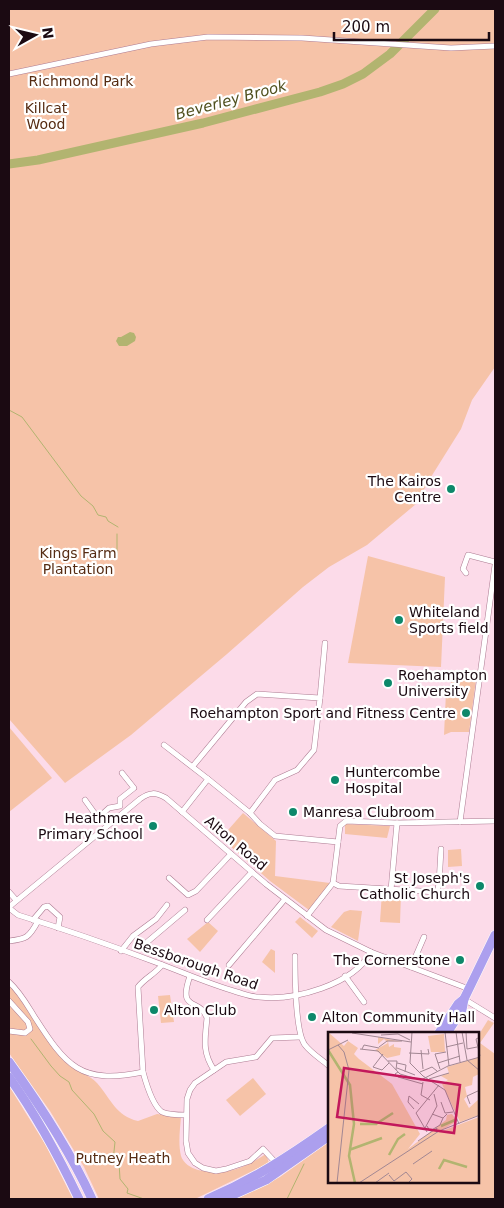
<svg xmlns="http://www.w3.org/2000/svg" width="504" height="1208" font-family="'DejaVu Sans',sans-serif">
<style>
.green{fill:#f6c3a8}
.water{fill:#b2b470}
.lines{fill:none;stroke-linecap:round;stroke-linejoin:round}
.stream{stroke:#b2b470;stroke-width:1}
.river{stroke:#b2b470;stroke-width:9}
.minor-casing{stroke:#ad7b92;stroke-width:6}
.trunk-casing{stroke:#fff;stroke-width:10}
.minor{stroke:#fff;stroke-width:5}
.trunk{stroke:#ac9fee;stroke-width:9}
.poi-dot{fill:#0d886a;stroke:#fff;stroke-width:2}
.labels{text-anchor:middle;stroke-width:4.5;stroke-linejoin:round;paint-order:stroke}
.park-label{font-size:14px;fill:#562c13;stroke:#fff}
.poi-label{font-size:14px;fill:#1b0a12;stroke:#fff;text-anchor:start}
.street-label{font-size:14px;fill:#1b0a12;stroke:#fff}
.water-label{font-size:15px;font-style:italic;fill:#50501e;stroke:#fff}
.inset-river{fill:none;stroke:#b2b470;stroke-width:2.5}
.inset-road{fill:none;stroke:#a28793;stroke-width:1}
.view{fill:#c2185b;fill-opacity:0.15;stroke:#c2185b;stroke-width:2.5}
.inset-edge{fill:none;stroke:#1b0a12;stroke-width:2.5}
</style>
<rect width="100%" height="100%" fill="#fcdbe9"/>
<!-- green -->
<g class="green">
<polygon points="9,9 495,9 495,367 472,400 461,429 431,477 416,504 367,545 329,567 303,587 227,654 131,735 65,783 9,719"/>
<polygon points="368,556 445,577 441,667 348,663"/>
<polygon points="452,677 476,680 469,732 451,732 444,735 446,692 450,691"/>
<polygon points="9,727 52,778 9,812"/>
<polygon points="243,813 276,841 275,876 330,883 309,910 270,881 221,838"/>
<polygon points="345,824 390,826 387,838 345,834"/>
<polygon points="461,849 462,866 448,867 448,850"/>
<polygon points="382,892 401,893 400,923 380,922"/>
<polygon points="350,910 362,911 358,941 331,927 344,912"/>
<polygon points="300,917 318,931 312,938 295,922"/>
<polygon points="208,922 218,931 200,952 187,939"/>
<polygon points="271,949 275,951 275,973 262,962"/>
<path d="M9 985 15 990C30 1014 44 1039 63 1060 72 1069 90 1075 97 1083 111 1099 116 1116 138 1121L157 1114 181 1117C180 1129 178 1144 181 1156 183 1163 191 1168 198 1170 226 1176 242 1169 266 1154L269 1163 195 1199H99L84 1167 50 1111 9 1053Z"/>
<polygon points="170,995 174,1022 161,1023 158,996"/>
<polygon points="488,1020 494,1023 480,1043 495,1054 495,1199 237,1199 280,1177 329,1142 329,1182 478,1182 478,1036"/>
<polygon points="253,1078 266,1094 240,1116 226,1100"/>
<polygon points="9,1086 45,1144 73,1199 9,1199"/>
</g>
<!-- water -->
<polygon class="water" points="130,332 134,333 136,337 135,341 127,346 119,346 116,341 118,337 121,337"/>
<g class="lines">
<!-- stream -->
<g class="stream">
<polyline points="9,410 22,417 81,496 93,506 98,515 106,517 108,521 118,527"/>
<polyline points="117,557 117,534"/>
<polyline points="31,1039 51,1066 60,1076 69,1082 72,1090 94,1114 103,1131 115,1142 113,1161 119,1162 120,1179 128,1189 127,1193 144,1199"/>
<polyline points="287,1199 304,1164"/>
</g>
<!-- river -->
<polyline class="river" points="9,164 38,160 203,123 320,92 343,84 363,74 390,54 435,9"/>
<!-- minor casing -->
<g class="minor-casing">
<g id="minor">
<polyline points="9,74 151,44 208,37 302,38 451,48 495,46"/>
<polyline points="466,573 463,569 468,555 495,562"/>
<polyline points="320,698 325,643"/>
<polyline points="164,745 208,779"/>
<polyline points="193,766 246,702 257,694 320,698 314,750 297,770 275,780 250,813"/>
<polyline points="85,800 98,818 109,808 120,806 120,799 134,788 122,773"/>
<polyline points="182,812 208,779 250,813 260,824 275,836 338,842"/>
<polyline points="460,822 495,565"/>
<polyline points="169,878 188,895 196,891 231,854"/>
<polyline points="333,883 339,886 437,892 439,884 441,849"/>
<polyline points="391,890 397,823"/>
<polyline points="9,892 16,900"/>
<path d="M9 907 140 799C150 792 155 792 166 798L266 884 326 930 371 952 469 989"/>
<path d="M9 908 18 915C64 929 110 945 155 962 182 972 209 984 237 992 244 994 252 997 259 997 294 1001 353 985 371 952"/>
<polyline points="307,916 333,883 340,826 346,821 397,823 495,821"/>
<polyline points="33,920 44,907 48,906 60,917 58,928"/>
<polyline points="207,920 252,872"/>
<path d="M9 941C26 939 29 938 38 921"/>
<polyline points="146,943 185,910"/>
<polyline points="121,951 133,936 156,919 167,905"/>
<path d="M295 956C295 974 295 1032 305 1045 311 1053 321 1059 329 1066"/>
<path d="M162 965C155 974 145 978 138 987L143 1072C146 1083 153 1106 162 1112 169 1115 179 1115 186 1115"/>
<polyline points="229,965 285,899"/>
<polyline points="411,967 424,937"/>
<path d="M190 976C177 1013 200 997 207 1018 205 1039 202 1052 214 1070"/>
<polyline points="345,976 364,1002"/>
<path d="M9 982C20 992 26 1003 34 1016 66 1066 80 1085 143 1072"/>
<polyline points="464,999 495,1018"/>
<polyline points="9,1001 28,1022 30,1029 25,1033 9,1031"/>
<polyline points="276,1163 263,1149 250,1161 226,1169 216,1171 203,1168 195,1163 188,1153 186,1141 187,1099 190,1090 195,1083 226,1062 256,1057 272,1038 300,1037"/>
</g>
</g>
<!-- trunk casing -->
<g class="trunk-casing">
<g id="trunk">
<polyline points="439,1033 458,1004 464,999"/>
<polyline points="447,1033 462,1010 464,999 495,935"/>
<path d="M9 1062C40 1105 70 1151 92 1199"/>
<path d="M9 1077C36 1115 59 1157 79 1199"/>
<path d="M208 1199C254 1179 288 1157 329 1128"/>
<polyline points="224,1199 266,1180 329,1136"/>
</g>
</g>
<!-- minor -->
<use href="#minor" class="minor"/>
<!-- trunk -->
<use href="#trunk" class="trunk"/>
</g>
<!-- markers -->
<g class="poi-dot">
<circle cx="451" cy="489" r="5"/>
<circle cx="399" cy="620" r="5"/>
<circle cx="388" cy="683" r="5"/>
<circle cx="466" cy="713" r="5"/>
<circle cx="335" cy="780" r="5"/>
<circle cx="293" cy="812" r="5"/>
<circle cx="153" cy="826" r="5"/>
<circle cx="480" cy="886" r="5"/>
<circle cx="460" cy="960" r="5"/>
<circle cx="154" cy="1010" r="5"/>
<circle cx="312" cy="1017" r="5"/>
</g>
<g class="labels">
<!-- park labels -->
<g class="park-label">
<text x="81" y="86">Richmond Park</text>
<text x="46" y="113">Killcat<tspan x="46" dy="16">Wood</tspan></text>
<text x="78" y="558">Kings Farm<tspan x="78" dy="16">Plantation</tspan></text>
<text x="123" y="1163">Putney Heath</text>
</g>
<!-- poi labels -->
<g class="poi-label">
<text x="441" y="486" text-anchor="end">The Kairos<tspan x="441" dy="16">Centre</tspan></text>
<text x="409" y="617">Whiteland<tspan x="409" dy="16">Sports field</tspan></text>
<text x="398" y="680">Roehampton<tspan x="398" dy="16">University</tspan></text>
<text x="456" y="718" text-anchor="end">Roehampton Sport and Fitness Centre</text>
<text x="345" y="777">Huntercombe<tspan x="345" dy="16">Hospital</tspan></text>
<text x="303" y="817">Manresa Clubroom</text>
<text x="143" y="823" text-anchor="end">Heathmere<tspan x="143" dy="16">Primary School</tspan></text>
<text x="470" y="883" text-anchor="end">St Joseph's<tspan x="470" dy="16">Catholic Church</tspan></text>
<text x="450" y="965" text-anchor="end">The Cornerstone</text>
<text x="164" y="1015">Alton Club</text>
<text x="322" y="1022">Alton Community Hall</text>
</g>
<!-- street labels -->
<g class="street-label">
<text transform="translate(236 843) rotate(40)" y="5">Alton Road</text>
<text transform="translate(196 964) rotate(19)" y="5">Bessborough Road</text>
</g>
<!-- water labels -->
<g class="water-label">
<text transform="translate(231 100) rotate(-15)" y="5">Beverley Brook</text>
</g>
</g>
<!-- overview -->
<g transform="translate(328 1032)">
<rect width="151" height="151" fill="#fcdbe9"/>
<path d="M0 0 16 14 20 9 30 16 26 22 31 27 64 52 92 102 80 117 118 88 119 83 124 82 129 89 109 101 151 85V151H0ZM116 2 117 20H103L100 4ZM50 5 74 10 60 9 61 15 66 12V15L73 16 72 23 59 26 47 18 60 11 56 7 50 12ZM151 25V42L145 45 144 53 137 55 139 64 136 67 141 76 151 67V83L132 90 114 52 120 48 113 44 121 41 119 35Z" fill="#f6c3a8"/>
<path class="inset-river" d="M0 18 22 53 26 92 21 124 27 151M32 92H49M48 92 65 81M113 94 127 88M21 118 54 106M61 123 70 107 77 102M111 137 116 128 139 135"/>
<path class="inset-road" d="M84 0 82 31 95 44 117 58 131 92M117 0 121 34M128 0 132 30M134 0 139 28M138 0 139 17 149 15M24 1 83 10M53 3 70 2 82 8M152 5 148 7 152 24M51 15 59 9H74M118 15 135 11M32 17 50 19 72 42 93 48 120 34 152 25M34 17 36 13 51 16M0 18 20 8M93 18 95 37M81 21 101 22 100 17M55 22 45 35 54 38 61 31M139 28 152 39M60 29H69L68 38M69 31 78 33 77 40M110 31 132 24M69 36 87 43M112 37 107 22 118 20M70 40 67 42 70 45 95 52M92 40 104 35 109 39M101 47 121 41M95 50 93 63 102 68M113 70 117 81 125 80M142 72 139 64 152 58M86 77 80 70 81 64 91 72M104 82 115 86 119 82M99 94 102 99 112 93 115 86M97 96 109 74 106 62M99 100 88 81 111 53M90 109 109 96 108 100M85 132 104 119M61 143 66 149 78 140 84 147 80 151M9 151 21 38 16 20 10 13M31 151 111 99 152 83M47 151 61 141"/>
<path class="view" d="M16 36 132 53 126 101 9 85Z"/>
<rect width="151" height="151" class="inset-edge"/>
</g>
<!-- border -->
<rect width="504" height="1208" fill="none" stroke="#1b0a12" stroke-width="20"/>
<!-- north arrow -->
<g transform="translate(35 35) rotate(82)" stroke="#ffffff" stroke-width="4" paint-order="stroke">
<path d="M0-4L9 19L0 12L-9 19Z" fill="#1b0a12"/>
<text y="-8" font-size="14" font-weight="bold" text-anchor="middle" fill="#1b0a12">N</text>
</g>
<!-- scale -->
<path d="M334 32v8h155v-8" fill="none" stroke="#1b0a12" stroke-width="2.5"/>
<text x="342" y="32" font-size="15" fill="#1b0a12" stroke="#ffffff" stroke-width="4" paint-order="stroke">200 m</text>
</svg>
